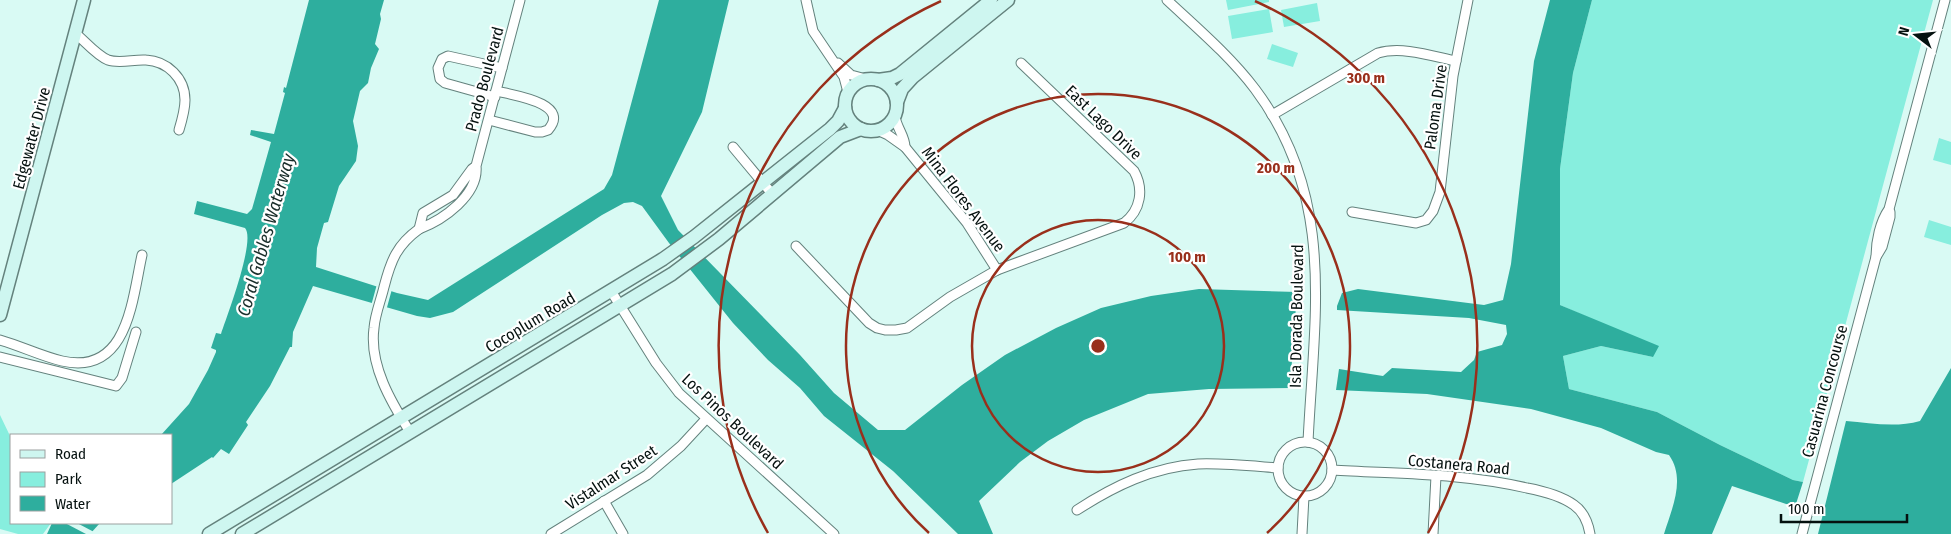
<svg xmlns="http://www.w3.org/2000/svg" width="1951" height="534" font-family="'Fira Sans Condensed',sans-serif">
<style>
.green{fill:#87eede}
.water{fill:#2eae9e}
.pier{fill:#d9faf4}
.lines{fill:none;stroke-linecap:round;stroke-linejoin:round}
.street-casing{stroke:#64827d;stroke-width:11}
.secondary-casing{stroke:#64827d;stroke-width:15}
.street{stroke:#fff;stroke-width:9}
.secondary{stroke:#cef6f0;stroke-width:12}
.ring{fill:none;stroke:#992f1b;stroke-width:2.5}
.labels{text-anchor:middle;stroke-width:4.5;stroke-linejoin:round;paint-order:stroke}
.street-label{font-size:16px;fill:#05110f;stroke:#fff}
.water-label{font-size:18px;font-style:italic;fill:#192e2b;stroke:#fff}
.centre{fill:#992f1b;stroke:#fff;stroke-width:2.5}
.ring-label{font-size:15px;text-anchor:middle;font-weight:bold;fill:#992f1b;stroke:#fff;stroke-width:4.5;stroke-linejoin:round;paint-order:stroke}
</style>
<rect width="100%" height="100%" fill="#d9faf4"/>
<!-- green -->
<g class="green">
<polygon points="1226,0 1269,0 1269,2 1228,10"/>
<polygon points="1592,0 1933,0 1803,482 1793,480 1720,445 1657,412 1569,389 1563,356 1601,346 1653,357 1601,323 1560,305 1560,169 1573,73"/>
<polygon points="1317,3 1320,21 1284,27 1281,10"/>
<polygon points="1269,9 1273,32 1232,39 1228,16"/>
<polygon points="1272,44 1298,53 1293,67 1267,59"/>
<polygon points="1939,138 1951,142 1951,165 1933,160"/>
<polygon points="1929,220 1951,227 1951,245 1924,237"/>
<polygon points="0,415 11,438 11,523 51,523 43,534 18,534 0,529"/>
</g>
<!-- water -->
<g class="water">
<path d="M309 0H384L380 14 381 19 375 44 379 49 371 68 368 83 360 91 353 121 358 146 356 161 339 186 328 222 324 223 317 248 316 267 397 293 428 300 604 189 612 175 659 0H729L702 112 661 196 678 230 800 355 834 393 878 430H905L962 385 1005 355 1056 328 1101 308 1151 296 1199 289 1297 292 1290 388 1209 389 1148 394 1084 420 1048 441 1020 462 979 501 993 534H958L893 471 824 416 800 388 768 360 733 323 669 243 642 206 633 202 624 203 602 215 453 312 430 318 417 316 313 286 293 332 292 347H290L270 386 246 422 248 425 229 454 221 449 213 458 212 457 171 484V435H161L189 404 208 370 216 352V350L211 348 216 333 221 334C227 316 256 240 245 228L194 214 197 201 247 214 252 209 271 142 250 135 251 130 274 134 285 93 283 92 284 87 286 88Z"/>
<path d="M1550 0H1592L1573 73 1560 169V305L1659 346 1653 357 1601 346 1563 356 1569 389 1657 412 1720 445 1793 480 1803 482 1795 507 1732 486 1712 534H1664C1672 508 1686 479 1669 455L1656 452 1601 428 1531 409 1427 394 1336 390 1339 369 1383 376 1392 368 1461 372 1474 360 1477 352 1502 345 1507 334 1506 325 1469 318 1337 310V306L1342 293 1358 289 1484 305 1503 300 1511 264 1534 61Z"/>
<path d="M1951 368V534H1818L1846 421C1870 423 1896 428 1920 421Z"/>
<polygon points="52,523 100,523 90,534 47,534"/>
</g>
<!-- pier -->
<g class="pier">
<polygon points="377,284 392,289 386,311 371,306"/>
<polygon points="65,523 77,523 94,532 93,534 86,534"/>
</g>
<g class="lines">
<!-- street casing -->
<g class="street-casing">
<g id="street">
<polyline points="806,0 813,31 844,77 848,92"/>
<path d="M1167 0C1197 28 1230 56 1255 89 1337 198 1314 316 1308 442"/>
<path d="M75 33C85 41 96 55 108 60 120 64 134 59 146 60 167 61 185 78 185 100 185 110 182 120 179 130"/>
<polyline points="838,63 851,75 866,79"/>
<polyline points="495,97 445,83 440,79 438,68 442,59 448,56 502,68"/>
<path d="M1272 115 1378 53C1402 46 1432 56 1456 61"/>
<path d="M895 116C896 127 905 136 905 147"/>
<path d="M489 120 535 132H542L548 130C572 103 512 95 496 91"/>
<polyline points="877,130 888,135 905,147 967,223 997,270"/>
<polyline points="733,147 773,195"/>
<path d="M476 166 472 169 453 195 423 213 419 229C443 220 479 195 476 166L520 0"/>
<polyline points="1352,212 1416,223 1426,220 1433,211 1440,192 1453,76 1468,0"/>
<path d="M796 246 869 323 877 328 885 330H896L907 328 950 297 997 270 1124 223C1141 210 1144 189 1134 171L1021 63"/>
<polyline points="1876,257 1882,247 1890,217 1890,212"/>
<polyline points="611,291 656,363 679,393 834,534"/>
<path d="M0 340C21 346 41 356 62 361 128 376 132 300 142 255"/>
<polyline points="0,357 116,386 122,378 136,332"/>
<path d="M410 432C391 402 369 365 374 328 375 314 381 300 384 287 391 260 397 245 419 229"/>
<circle cx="1305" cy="469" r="27"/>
<path d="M1332 470C1397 474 1464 473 1527 488 1543 491 1560 495 1574 505 1584 512 1588 522 1590 534"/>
<polyline points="604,501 623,534"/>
<path d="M1077 510C1114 486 1153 467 1198 464 1224 463 1252 466 1278 468"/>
<polyline points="551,534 647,475 681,446 706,419"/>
<polyline points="1302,534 1304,496"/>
<polyline points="1433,534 1436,476"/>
<path d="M1802 534 1876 257C1876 241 1880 222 1889 209L1945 0"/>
</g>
</g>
<!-- secondary casing -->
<g class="secondary-casing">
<g id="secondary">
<circle cx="871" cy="105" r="26"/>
<polyline points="878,80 892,78 900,74 991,0"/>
<polyline points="897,102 902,89 913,77 1008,0"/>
<polyline points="0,315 84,0"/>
<polyline points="209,534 663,259 694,237 830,129 838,121 845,108"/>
<polyline points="242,534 672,274 719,239 840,137 861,129"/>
</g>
</g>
<!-- street -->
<use href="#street" class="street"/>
<!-- secondary -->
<use href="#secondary" class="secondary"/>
</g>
<!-- distance rings -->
<g class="ring">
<circle cx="1098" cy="346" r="126"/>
<path d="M929 533A252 252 0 1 1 1267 533"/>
<path d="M768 533A379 379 0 0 1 941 1M1255 1A379 379 0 0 1 1428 533"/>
</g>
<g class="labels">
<!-- street labels -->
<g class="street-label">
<text transform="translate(484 79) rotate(-75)" y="6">Prado Boulevard</text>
<text transform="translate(1435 107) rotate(-82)" y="6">Paloma Drive</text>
<text transform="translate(1104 122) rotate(44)" y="6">East Lago Drive</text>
<text transform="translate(31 138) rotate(-75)" y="6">Edgewater Drive</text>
<text transform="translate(964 199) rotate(53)" y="6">Mina Flores Avenue</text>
<text transform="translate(1296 316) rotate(-89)" y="6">Isla Dorada Boulevard</text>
<text transform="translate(530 322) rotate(-31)" y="6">Cocoplum Road</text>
<text transform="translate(1824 391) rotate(-75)" y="6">Casuarina Concourse</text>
<text transform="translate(733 421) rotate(43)" y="6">Los Pinos Boulevard</text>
<text transform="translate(1459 464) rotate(5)" y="6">Costanera Road</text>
<text transform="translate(611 477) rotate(-33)" y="6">Vistalmar Street</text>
</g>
<!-- water labels -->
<g class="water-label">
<text transform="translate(266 235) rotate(-74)" y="6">Coral Gables Waterway</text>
</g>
</g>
<circle cx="1098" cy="346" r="8" class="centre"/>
<g class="ring-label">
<text x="1366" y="83">300 m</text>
<text x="1276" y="173">200 m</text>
<text x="1187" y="262">100 m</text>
</g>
<!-- legend -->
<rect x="10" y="434" width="162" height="90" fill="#ffffff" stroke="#9ba09f"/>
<rect x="20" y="450" width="25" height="8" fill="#cef6f0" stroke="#9ba09f"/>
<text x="55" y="459" font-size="15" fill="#05110f">Road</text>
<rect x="20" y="472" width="25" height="15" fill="#87eede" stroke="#9ba09f"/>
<text x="55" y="484" font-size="15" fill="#05110f">Park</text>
<rect x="20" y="496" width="25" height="15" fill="#2eae9e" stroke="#9ba09f"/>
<text x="55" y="509" font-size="15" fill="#05110f">Water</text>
<!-- north arrow -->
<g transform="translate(1916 35) rotate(286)" stroke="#ffffff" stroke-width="4" paint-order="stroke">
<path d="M0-4L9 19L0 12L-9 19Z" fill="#05110f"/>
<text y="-8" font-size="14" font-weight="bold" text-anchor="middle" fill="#05110f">N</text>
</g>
<!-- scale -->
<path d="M1781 514v8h126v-8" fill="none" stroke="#05110f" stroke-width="2.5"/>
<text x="1788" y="514" font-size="15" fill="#05110f" stroke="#ffffff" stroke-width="4" paint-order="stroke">100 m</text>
</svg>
